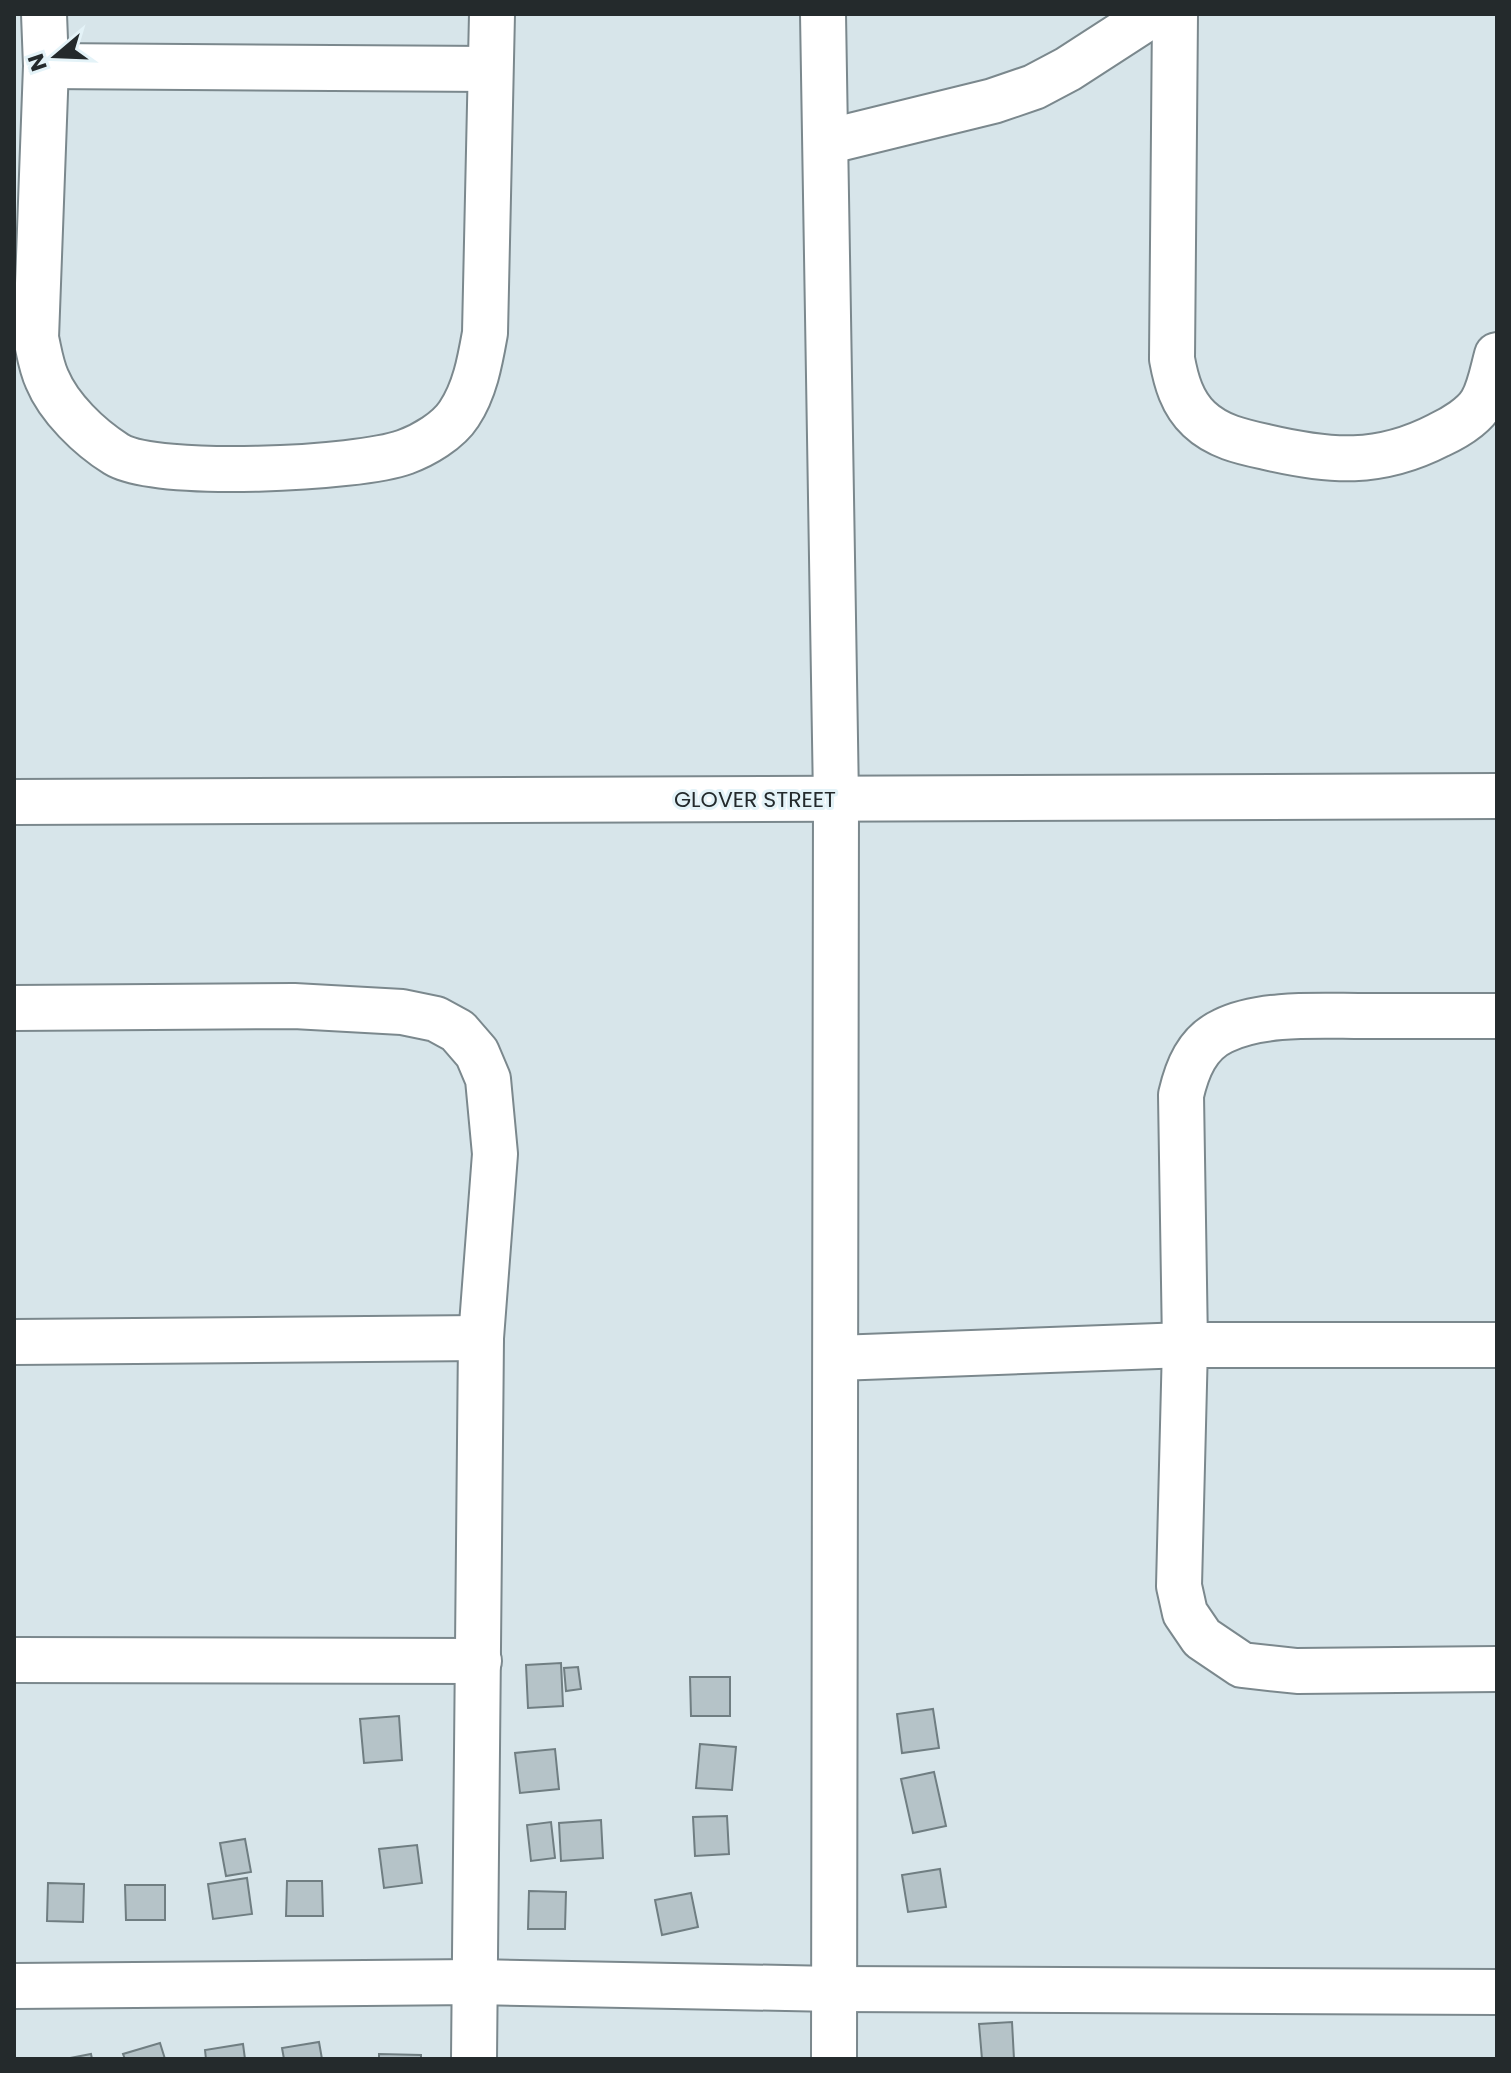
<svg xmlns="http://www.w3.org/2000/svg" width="1511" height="2073" font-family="Poppins,sans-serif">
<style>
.building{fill:#b5c3c8;stroke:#707e82;stroke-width:2}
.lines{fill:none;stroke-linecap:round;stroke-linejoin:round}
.minor-casing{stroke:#7b888d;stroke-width:48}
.minor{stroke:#fff;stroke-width:44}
.labels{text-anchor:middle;stroke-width:6;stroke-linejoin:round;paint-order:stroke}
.street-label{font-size:22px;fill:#242a2c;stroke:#e4f3f8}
</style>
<rect width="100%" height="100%" fill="#d7e5ea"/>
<!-- building -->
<g class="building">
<polygon points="561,1663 563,1706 528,1708 526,1665"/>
<polygon points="578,1667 581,1689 566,1691 564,1668"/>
<polygon points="690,1677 730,1677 730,1716 691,1716"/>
<polygon points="933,1709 939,1748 902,1753 897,1714"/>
<polygon points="399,1716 402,1760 364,1763 360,1719"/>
<polygon points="700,1744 736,1747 732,1790 696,1788"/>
<polygon points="555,1749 559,1789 520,1793 515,1753"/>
<polygon points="934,1772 946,1826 913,1833 901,1779"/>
<polygon points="727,1816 729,1854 695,1856 693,1817"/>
<polygon points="601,1820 603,1858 561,1861 559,1823"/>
<polygon points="551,1822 555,1858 531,1861 527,1825"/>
<polygon points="245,1839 251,1872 226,1876 220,1843"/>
<polygon points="417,1845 422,1883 384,1888 379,1849"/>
<polygon points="940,1869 946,1907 908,1912 902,1875"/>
<polygon points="247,1878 252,1914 213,1919 208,1884"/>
<polygon points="287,1881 322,1881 323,1916 286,1916"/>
<polygon points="48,1883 84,1884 83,1922 47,1921"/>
<polygon points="125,1885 165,1885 165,1920 126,1920"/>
<polygon points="529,1891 566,1892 565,1929 528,1929"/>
<polygon points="691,1893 698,1927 662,1935 655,1900"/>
<polygon points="1012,2022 1014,2059 982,2059 979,2024"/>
<polygon points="319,2042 322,2059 284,2059 282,2048"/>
<polygon points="160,2043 165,2059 125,2059 123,2054"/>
<polygon points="243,2044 245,2059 206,2059 205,2050"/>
<polygon points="91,2054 92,2059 65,2059"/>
<polygon points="379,2054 421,2055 421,2059 379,2059"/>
</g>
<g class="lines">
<!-- minor casing -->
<g class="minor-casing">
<g id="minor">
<path d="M44 14 46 66 36 338C39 351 41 366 47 379 59 408 89 437 116 454 156 479 359 469 405 452 424 445 448 431 459 414 475 390 480 361 485 333L492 14"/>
<polyline points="823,14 836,799 834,2059"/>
<path d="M1175 14 1172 359C1176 381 1182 403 1199 419 1218 437 1243 442 1266 447 1330 462 1379 466 1439 435 1454 428 1474 416 1482 402 1490 388 1493 369 1497 355"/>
<polyline points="46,66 490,69"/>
<polyline points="826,142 993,101 1034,87 1068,69 1153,14"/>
<polyline points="14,802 1497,796"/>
<polyline points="14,1008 294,1006 402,1012 436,1019 458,1031 477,1053 488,1079 495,1154 481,1338 474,2059"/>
<path d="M1497 1016C1452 1016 1407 1016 1362 1016 1320 1016 1261 1012 1223 1031 1197 1043 1187 1069 1181 1095L1185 1345 1179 1586 1185 1613 1202 1638 1242 1665 1297 1671 1497 1669"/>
<polyline points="14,1342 481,1338"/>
<polyline points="837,1358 1185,1345 1497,1345"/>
<polyline points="14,1660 479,1661"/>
<polyline points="14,1986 475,1982 834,1989 1497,1992"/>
</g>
</g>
<!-- minor -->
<use href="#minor" class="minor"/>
</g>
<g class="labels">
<!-- street labels -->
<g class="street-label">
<text x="755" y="807">GLOVER STREET</text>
</g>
</g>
<!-- border -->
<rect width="1511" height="2073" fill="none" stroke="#242a2c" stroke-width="32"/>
<!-- north arrow -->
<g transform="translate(56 56) rotate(251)" stroke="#e4f3f8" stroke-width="6" paint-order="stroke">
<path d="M0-6L14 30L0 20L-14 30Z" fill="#242a2c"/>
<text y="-12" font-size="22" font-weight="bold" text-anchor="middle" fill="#242a2c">N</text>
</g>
</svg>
